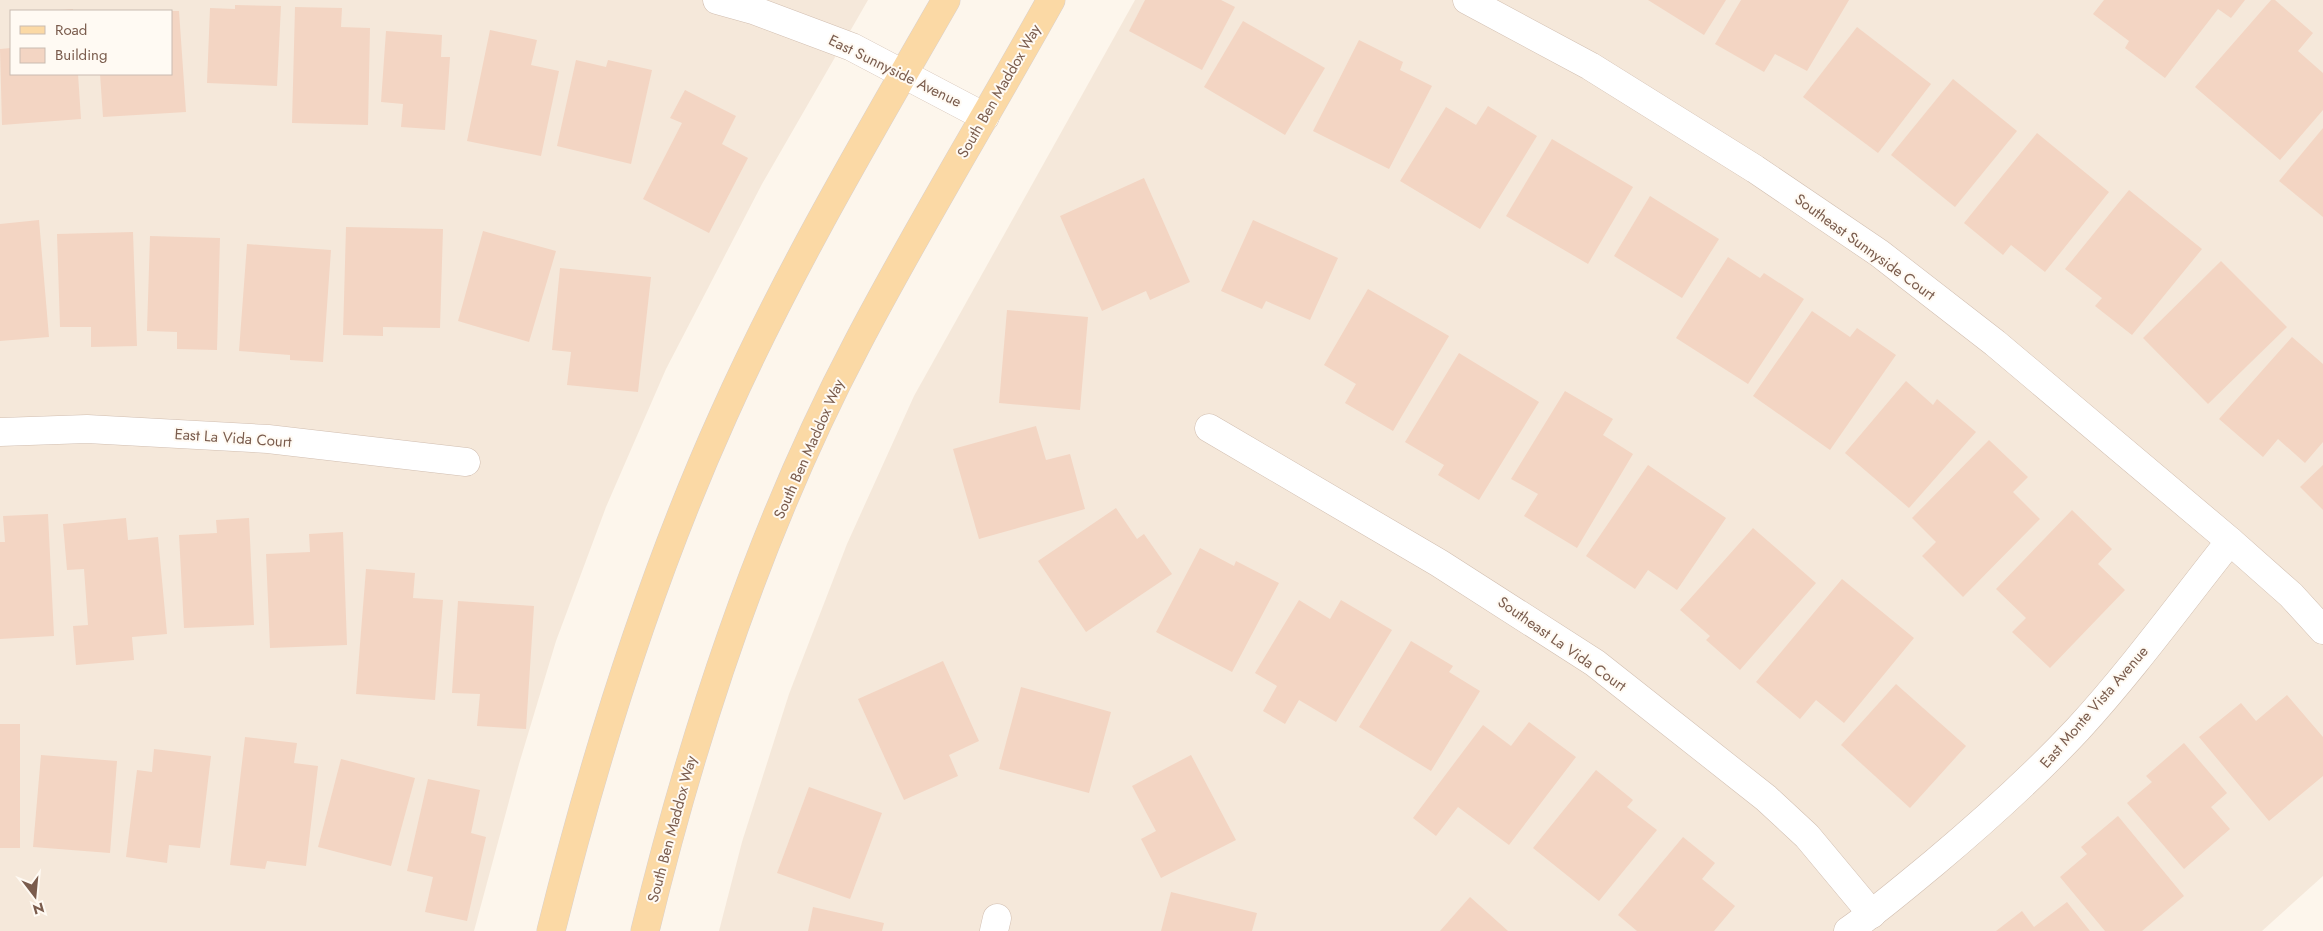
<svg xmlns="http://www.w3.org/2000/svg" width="2323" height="931" font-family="Jost,sans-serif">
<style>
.residential{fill:#f5e8da;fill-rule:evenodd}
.building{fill:#f3d5c3}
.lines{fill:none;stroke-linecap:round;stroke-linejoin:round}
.minor-casing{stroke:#d1beb0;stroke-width:29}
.major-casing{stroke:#dad1cd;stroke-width:29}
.minor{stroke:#fff;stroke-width:28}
.major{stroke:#fbd9a5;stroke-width:28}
.labels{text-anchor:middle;stroke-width:4;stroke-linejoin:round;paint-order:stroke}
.street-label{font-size:15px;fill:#7a5c4d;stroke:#fffaf3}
</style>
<rect width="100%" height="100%" fill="#fdf6ec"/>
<!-- residential -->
<g class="residential">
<path d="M0 0H868L762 184 666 369 606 507 556 641 519 764 474 931H0ZM11 11H171V74H11Z"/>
<polygon points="1135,0 2323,0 2323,876 2262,931 719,931 742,842 789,694 847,544 914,396"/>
</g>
<!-- building -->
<g class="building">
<polygon points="1145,0 1221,0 1235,7 1202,70 1129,31"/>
<polygon points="1648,0 1726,0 1704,35"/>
<polygon points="1741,0 1849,0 1807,71 1775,54 1764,72 1715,44"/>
<polygon points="2104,0 2245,0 2231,18 2218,9 2165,78 2125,48 2129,41 2093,14"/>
<polygon points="2271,0 2275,0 2313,33 2298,51 2323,73 2323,110 2280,160 2195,87"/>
<polygon points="235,5 281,6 277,86 207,83 210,8 235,9"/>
<polygon points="295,7 342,8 341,27 370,28 368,125 292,123"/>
<polygon points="73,9 73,11 60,11 60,10"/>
<polygon points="171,11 179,11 186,112 103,117 100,74 171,74"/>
<polygon points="1243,21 1325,68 1285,135 1204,87"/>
<polygon points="1857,27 1931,84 1878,153 1803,97"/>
<polygon points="490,30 537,40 531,65 559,71 541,156 467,141"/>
<polygon points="386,31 442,35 441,57 450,57 445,130 401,127 403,104 381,102"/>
<polygon points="1359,40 1403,62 1400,70 1432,86 1389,169 1313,131"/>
<polygon points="11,48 11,74 78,74 81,119 2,125 0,49"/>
<polygon points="576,60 606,67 608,60 652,70 631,164 557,146"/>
<polygon points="1953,79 2017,131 1955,207 1891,155"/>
<polygon points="685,90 736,116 722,144 748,158 709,233 643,199 682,123 670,118"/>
<polygon points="1488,106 1537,136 1480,229 1400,181 1446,107 1476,125"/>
<polygon points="2323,128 2323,217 2279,181"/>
<polygon points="2037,133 2109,192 2045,272 2011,245 2003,255 1964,223"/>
<polygon points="1552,139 1633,187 1588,264 1506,216"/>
<polygon points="1144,178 1190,282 1150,300 1146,291 1102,311 1060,216"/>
<polygon points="2129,190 2202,249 2132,335 2095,306 2102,298 2065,269"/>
<polygon points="1650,196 1719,239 1682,298 1614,256"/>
<polygon points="39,220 49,337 0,341 0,224"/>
<polygon points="1253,220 1338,258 1310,320 1266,301 1262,309 1221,291"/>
<polygon points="346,227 443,229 440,328 383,327 383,336 343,335"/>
<polygon points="483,231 556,251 529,342 458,321"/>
<polygon points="133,232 137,346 91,347 91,327 60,327 57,234"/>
<polygon points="150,236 220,238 217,350 177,349 177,332 147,331"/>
<polygon points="247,244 331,250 323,362 290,360 290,355 239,351"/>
<polygon points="1728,257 1760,278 1764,273 1804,299 1748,384 1676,338"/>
<polygon points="2221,261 2287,327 2208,404 2143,338"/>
<polygon points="560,268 651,277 638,392 567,385 571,352 552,350"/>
<polygon points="1368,289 1449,336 1393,431 1345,403 1356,384 1324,365"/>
<polygon points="1007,310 1088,317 1080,410 999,403"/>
<polygon points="1812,311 1850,337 1857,328 1896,355 1830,450 1753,396"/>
<polygon points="2292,337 2323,364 2323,442 2305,463 2278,439 2263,457 2219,419"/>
<polygon points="1459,353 1539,402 1479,500 1438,475 1444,465 1405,442"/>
<polygon points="1906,381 1933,405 1937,399 1976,432 1909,508 1845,453"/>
<polygon points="1565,391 1613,419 1603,435 1633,454 1577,548 1524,516 1538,494 1511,479"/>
<polygon points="1036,426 1046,460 1070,454 1085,509 979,539 953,449"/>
<polygon points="1989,440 2028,477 2013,492 2040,519 1963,597 1922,556 1936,542 1912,518"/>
<polygon points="1648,465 1726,518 1677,590 1648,570 1635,589 1586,556"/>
<polygon points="2323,465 2323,510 2300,487"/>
<polygon points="1116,508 1137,539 1144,534 1172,574 1086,632 1038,561"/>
<polygon points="2072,510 2112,549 2098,564 2125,590 2050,668 2012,632 2026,618 1996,589"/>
<polygon points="48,514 54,636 0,639 0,542 5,542 3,516"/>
<polygon points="126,518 128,540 158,537 167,634 132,637 134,660 76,665 73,626 88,625 84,569 67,570 63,524"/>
<polygon points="249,518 254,625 184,628 179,535 217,533 216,520"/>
<polygon points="1753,528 1816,583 1740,670 1706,640 1710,636 1680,610"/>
<polygon points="343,532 347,645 270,648 266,554 310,552 309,534"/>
<polygon points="1200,548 1234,566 1236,561 1279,583 1232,672 1156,632"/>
<polygon points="366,569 415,573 413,598 443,600 435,700 356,694"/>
<polygon points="1842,579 1914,638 1844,723 1816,700 1800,719 1756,682"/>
<polygon points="1299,600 1330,619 1341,600 1392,630 1336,722 1299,700 1285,724 1263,711 1277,686 1255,673"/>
<polygon points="458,601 534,606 526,729 477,726 480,694 452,693"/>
<polygon points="1411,641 1453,666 1449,672 1480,691 1431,771 1359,727"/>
<polygon points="943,661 979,741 949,755 958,776 904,800 858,699"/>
<polygon points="1896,684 1966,746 1910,808 1841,745"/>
<polygon points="1021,687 1111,712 1089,793 999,769"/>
<polygon points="2287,695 2323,737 2323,776 2269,821 2199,737 2241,703 2256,721"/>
<polygon points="1529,722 1576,757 1509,845 1458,807 1436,836 1413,818 1483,725 1511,746"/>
<rect x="0" y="724" width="20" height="124"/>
<polygon points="245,737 297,743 294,763 318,766 306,866 267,861 265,869 230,865"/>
<polygon points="2184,743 2227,793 2211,807 2230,829 2184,869 2127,803 2152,782 2146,776"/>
<polygon points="154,749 211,756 200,848 169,845 167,863 126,857 137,770 152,772"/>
<polygon points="41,755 117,761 110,853 33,847"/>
<polygon points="1191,755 1236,840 1161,878 1141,839 1156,831 1132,786"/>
<polygon points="341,759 415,778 391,866 318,847"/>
<polygon points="1596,770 1633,800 1627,807 1657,830 1599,901 1533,848"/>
<polygon points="428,779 480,790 471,833 486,837 467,921 425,912 433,877 407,871"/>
<polygon points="809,787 882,813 850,899 777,873"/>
<polygon points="2118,816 2184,896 2142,931 2105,931 2060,877 2087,854 2081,847"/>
<polygon points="1683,837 1715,863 1702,879 1735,906 1714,931 1637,931 1618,915"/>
<polygon points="1171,892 1257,913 1252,931 1161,931"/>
<polygon points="1470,897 1508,931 1440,931"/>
<polygon points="2067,902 2090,931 1996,931 2022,911 2034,927"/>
<polygon points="813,907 884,923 882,931 808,931"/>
</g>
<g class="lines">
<!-- minor casing -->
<g class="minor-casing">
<g id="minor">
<polyline points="717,0 753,10 852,47 985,117"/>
<polyline points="1467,0 1590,66 1755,169 1879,253 1995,343 2230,541 2291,595 2323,630"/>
<polyline points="1209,428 1439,563 1595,663 1766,798 1807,836 1872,914"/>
<polyline points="0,432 87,429 268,439 466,462"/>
<polyline points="994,931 997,918"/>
<path d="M1848 931C1878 910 1906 886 1934 863 1984 821 2033 777 2078 729 2132 670 2180 604 2230 541"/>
</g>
</g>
<!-- major casing -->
<g class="major-casing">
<g id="major">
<path d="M551 931C595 754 649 580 724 414 788 271 868 136 946 0"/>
<path d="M645 931C693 733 762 524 857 344 918 227 987 115 1051 0"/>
</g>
</g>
<!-- minor -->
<use href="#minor" class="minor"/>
<!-- major -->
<use href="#major" class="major"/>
</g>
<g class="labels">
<!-- street labels -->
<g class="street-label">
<text transform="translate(895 71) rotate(26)" y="5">East Sunnyside Avenue</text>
<text transform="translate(999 91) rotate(-60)" y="5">South Ben Maddox Way</text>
<text transform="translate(1865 247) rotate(36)" y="5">Southeast Sunnyside Court</text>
<text transform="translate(233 438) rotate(4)" y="5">East La Vida Court</text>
<text transform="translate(809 449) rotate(-66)" y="5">South Ben Maddox Way</text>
<text transform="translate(1562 644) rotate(35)" y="5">Southeast La Vida Court</text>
<text transform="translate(2094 707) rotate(-49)" y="5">East Monte Vista Avenue</text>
<text transform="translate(672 829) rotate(-75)" y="5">South Ben Maddox Way</text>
</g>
</g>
<!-- legend -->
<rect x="10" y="10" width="162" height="65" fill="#fffaf3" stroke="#cabbb1"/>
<rect x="20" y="26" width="25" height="8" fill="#fbd9a5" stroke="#cabbb1"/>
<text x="55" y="35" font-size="15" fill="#7a5c4d">Road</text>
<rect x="20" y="48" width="25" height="15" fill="#f3d5c3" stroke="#cabbb1"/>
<text x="55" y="60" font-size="15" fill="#7a5c4d">Building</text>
<!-- north arrow -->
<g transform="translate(35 896) rotate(164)" stroke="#fffaf3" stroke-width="4" paint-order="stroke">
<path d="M0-4L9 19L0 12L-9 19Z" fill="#7a5c4d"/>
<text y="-8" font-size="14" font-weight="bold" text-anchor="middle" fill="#7a5c4d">N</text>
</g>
</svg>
